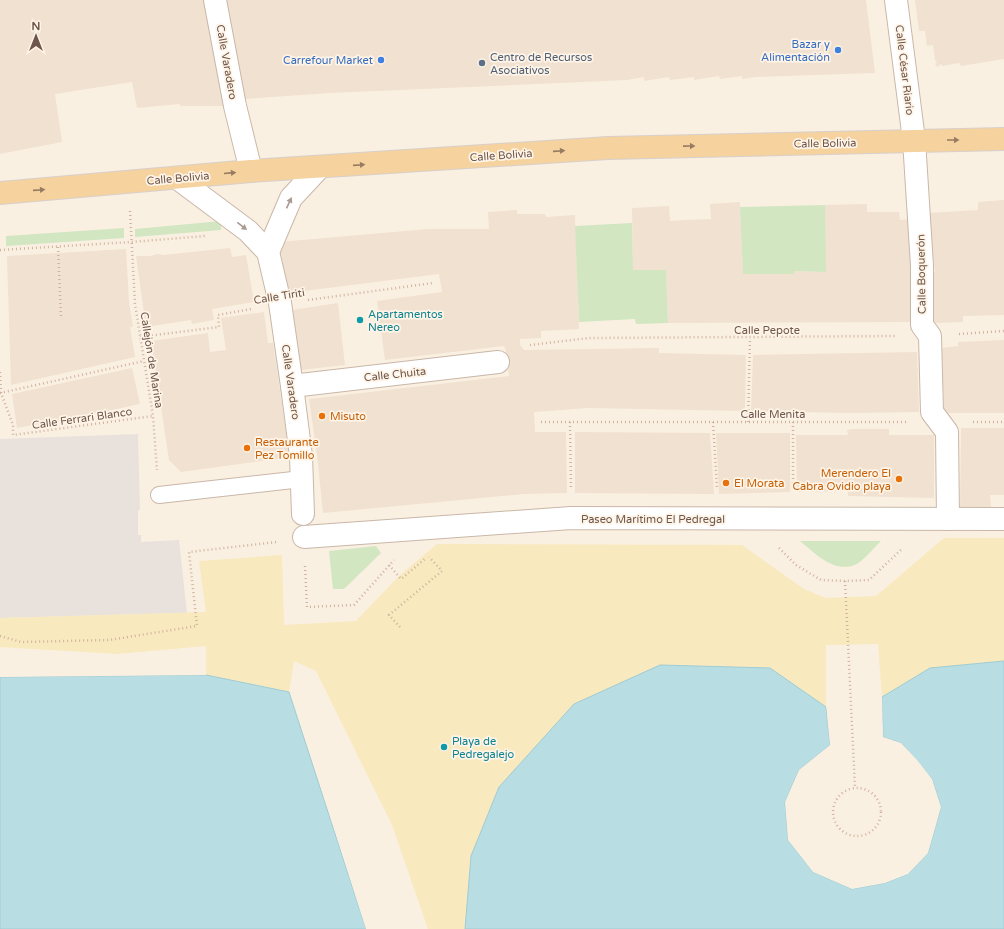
<svg xmlns="http://www.w3.org/2000/svg" width="1004" height="929" font-family="'Varela Round',sans-serif">
<style>
.residential{fill:#f1e1d0}
.industrial{fill:#e9e2dc}
.green{fill:#d1e6c1}
.sand{fill:#f8e9be}
.water{fill:#b8dde2;stroke:#9fccd3}
.pier{fill:#faf0e1}
.lines{fill:none;stroke-linecap:round;stroke-linejoin:round}
.lane-casing{stroke:#c9b7a9;stroke-width:18}
.street-casing{stroke:#c9b7a9;stroke-width:24}
.primary-casing{stroke:#d7d0cc;stroke-width:24}
.path{stroke:#d2b19f;stroke-width:2.5;stroke-dasharray:1 3;stroke-linecap:butt}
.lane{stroke:#fff;stroke-width:16}
.street{stroke:#fff;stroke-width:22}
.primary{stroke:#f5d29e;stroke-width:22}
.oneway{fill:#977b63}
.oneway2{fill:#a99a92}
.shop-dot{fill:#3f7fe0;stroke:#fef4e7;stroke-width:1.5}
.service-dot{fill:#5c6f8a;stroke:#fef4e7;stroke-width:1.5}
.culture-dot{fill:#0f9aa8;stroke:#fef4e7;stroke-width:1.5}
.food-dot{fill:#e8710a;stroke:#fef4e7;stroke-width:1.5}
.labels{text-anchor:middle;stroke-width:3.5;stroke-linejoin:round;paint-order:stroke}
.shop-label{font-size:11px;fill:#366cbe;stroke:#fef4e7;text-anchor:end}
.service-label{font-size:11px;fill:#4e5e75;stroke:#fef4e7;text-anchor:start}
.street-label{font-size:11px;fill:#6f564a;stroke:#fef4e7}
.culture-label{font-size:11px;fill:#0d838f;stroke:#fef4e7;text-anchor:start}
.food-label{font-size:11px;fill:#c56008;stroke:#fef4e7;text-anchor:start}
</style>
<rect width="100%" height="100%" fill="#faf0e1"/>
<!-- residential -->
<g class="residential">
<polygon points="0,0 206,0 226,106 181,106 179,104 137,108 132,82 55,94 62,142 0,154"/>
<polygon points="225,0 866,0 875,73 756,77 742,79 742,76 720,79 719,76 694,80 694,77 670,80 669,77 644,81 644,77 627,80 560,83 330,93 244,99"/>
<polygon points="915,0 1004,0 1004,59 961,66 959,63 942,66 941,64 937,67 935,64 937,62 935,60 933,45 927,46 925,31 919,31"/>
<polygon points="1004,200 1004,315 963,316 963,322 933,323 932,272 935,272 928,213 978,210 978,202"/>
<polygon points="740,202 743,274 794,274 794,271 825,272 825,205 867,204 867,212 899,212 900,220 912,219 915,289 910,290 910,322 668,323 666,270 633,270 632,208 669,206 670,221 685,220 711,219 710,204"/>
<polygon points="517,210 517,214 545,214 546,217 575,215 579,329 541,331 541,338 520,339 520,345 524,350 659,348 659,353 746,355 745,411 588,408 534,412 535,432 566,432 567,493 524,494 323,513 317,455 309,399 509,376 506,351 504,346 385,360 377,301 442,292 439,274 288,293 279,242 428,229 489,229 488,212"/>
<polygon points="230,248 232,257 246,255 254,302 212,309 214,320 192,324 191,320 146,327 136,256 150,256 158,254 163,255"/>
<polygon points="126,249 129,302 133,327 130,327 135,357 11,385 7,256"/>
<polygon points="338,303 345,365 301,370 292,310"/>
<polygon points="264,312 268,343 273,343 290,457 181,472 169,460 151,341 208,333 210,352 226,350 221,318"/>
<polygon points="1004,340 1004,413 944,413 942,348 958,346 958,342"/>
<polygon points="917,352 919,412 849,413 751,411 753,355"/>
<polygon points="132,368 140,404 56,422 56,424 39,427 38,424 17,428 12,394"/>
<polygon points="961,428 1004,428 1004,495 990,495 991,509 960,508"/>
<polygon points="852,429 889,429 889,435 934,435 934,498 848,496 848,491 797,492 796,435 848,435 847,430"/>
<polygon points="575,432 710,433 714,494 575,493"/>
<polygon points="716,433 790,433 790,492 719,494"/>
</g>
<!-- industrial -->
<polygon class="industrial" points="138,434 140,510 138,510 138,535 141,535 141,542 179,540 187,613 0,618 0,439"/>
<!-- green -->
<g class="green">
<polygon points="825,205 826,272 794,271 794,274 743,274 740,207"/>
<polygon points="221,221 221,230 135,237 135,229"/>
<polygon points="632,223 633,270 666,270 668,323 636,324 635,319 579,322 575,226"/>
<polygon points="124,228 124,238 6,246 6,236"/>
<path d="M800 541H881C873 548 863 563 852 566 831 571 815 553 800 541Z"/>
<polygon points="376,546 381,553 344,589 333,589 329,551"/>
</g>
<!-- sand -->
<polygon class="sand" points="944,538 1004,538 1004,661 930,668 882,697 878,644 826,645 826,707 769,668 660,665 574,704 471,856 465,929 428,929 392,825 316,671 294,661 289,692 206,675 206,646 117,654 0,647 0,618 206,612 199,561 282,555 284,625 356,621 399,576 437,544 742,545 804,589 826,598 876,596"/>
<!-- water -->
<g class="water">
<polygon points="1004,661 1004,929 465,929 471,856 499,787 574,704 660,665 770,668 826,707 830,745 799,770 785,802 788,840 813,872 852,889 885,883 908,874 928,853 941,807 932,779 901,743 883,737 882,697 930,668"/>
<polygon points="206,675 289,692 366,929 0,929 0,677"/>
</g>
<!-- pier -->
<g class="pier">
<polygon points="206,673 206,675 0,677 0,675"/>
<polygon points="290,690 291,691 368,929 366,929"/>
<polygon points="882,695 883,737 901,743 917,760 932,779 941,807 928,853 908,874 885,883 852,889 813,872 788,840 785,802 799,770 830,745 826,704 828,707 832,746 801,771 787,803 790,839 814,870 853,887 885,881 907,872 926,852 939,807 931,780 915,761 900,745 882,738 880,698"/>
</g>
<g class="lines">
<!-- lane casing -->
<g class="lane-casing">
<polyline id="lane" points="159,495 302,479"/>
</g>
<!-- street casing -->
<g class="street-casing">
<g id="street">
<polyline points="215,0 235,106 251,171"/>
<polyline points="896,0 914,140 922,266 922,325 930,336 932,412 947,432 948,519"/>
<polyline points="177,178 248,231 268,252 280,303 292,386 301,456 303,514"/>
<polyline points="268,252 291,198 319,168"/>
<polyline points="292,386 498,362"/>
<polyline points="304,537 571,518 1004,519"/>
</g>
</g>
<!-- primary casing -->
<g class="primary-casing">
<polyline id="primary" points="0,193 251,171 608,148 1004,139"/>
</g>
<!-- path -->
<g class="path">
<polyline points="130,211 135,304 153,416 157,470"/>
<polyline points="58,247 61,318"/>
<polyline points="0,250 131,242 205,236"/>
<polyline points="308,300 433,283"/>
<polyline points="959,334 1004,331"/>
<polyline points="140,337 219,327 218,315 251,309"/>
<polyline points="530,345 589,338 896,336"/>
<polyline points="0,372 1,393 13,425 13,435 153,416"/>
<polyline points="0,393 144,361"/>
<polyline points="541,422 906,422"/>
<polyline points="570,422 571,489"/>
<polyline points="713,422 717,489"/>
<polyline points="748,422 750,338"/>
<polyline points="793,422 793,490"/>
<polyline points="973,422 1004,422"/>
<polyline points="779,548 796,565 821,580 845,581 869,580 903,548"/>
<polyline points="389,565 401,579 426,558"/>
<polyline points="305,566 307,607 354,605 394,560"/>
<polyline points="845,581 855,788"/>
<polyline points="400,627 389,615 442,571 429,557"/>
<polyline points="0,636 21,642 109,640 197,626 189,552 277,542"/>
<circle cx="857" cy="812" r="24"/>
</g>
<!-- lane -->
<use href="#lane" class="lane"/>
<!-- street -->
<use href="#street" class="street"/>
<!-- primary -->
<use href="#primary" class="primary"/>
</g>
<!-- one-way arrows -->
<defs><path id="oneway-solid" d="M-6-.8H1V-3.2L6.5 0L1 3.2V.8H-6Z"/></defs>
<g class="oneway">
<use href="#oneway-solid" transform="translate(953 140)"/>
<use href="#oneway-solid" transform="translate(689 146) rotate(-1)"/>
<use href="#oneway-solid" transform="translate(559 151) rotate(-4)"/>
<use href="#oneway-solid" transform="translate(359 165) rotate(-4)"/>
<use href="#oneway-solid" transform="translate(230 173) rotate(-5)"/>
<use href="#oneway-solid" transform="translate(39 190) rotate(-4)"/>
</g>
<g class="oneway2">
<use href="#oneway-solid" transform="translate(289 203) rotate(-65)"/>
<use href="#oneway-solid" transform="translate(242 226) rotate(38)"/>
</g>
<!-- markers -->
<g class="shop-dot">
<circle cx="838" cy="50" r="4"/>
<circle cx="381" cy="60" r="4"/>
</g>
<circle class="service-dot" cx="482" cy="63" r="4"/>
<g class="culture-dot">
<circle cx="360" cy="320" r="4"/>
<circle cx="444" cy="747" r="4"/>
</g>
<g class="food-dot">
<circle cx="322" cy="416" r="4"/>
<circle cx="247" cy="448" r="4"/>
<circle cx="899" cy="479" r="4"/>
<circle cx="726" cy="483" r="4"/>
</g>
<g class="labels">
<!-- shop labels -->
<g class="shop-label">
<text x="830" y="48">Bazar y<tspan x="830" dy="13">Alimentación</tspan></text>
<text x="373" y="64">Carrefour Market</text>
</g>
<!-- service labels -->
<g class="service-label">
<text x="490" y="61">Centro de Recursos<tspan x="490" dy="13">Asociativos</tspan></text>
</g>
<!-- street labels -->
<g class="street-label">
<text transform="translate(227 62) rotate(80)" y="4">Calle Varadero</text>
<text transform="translate(905 70) rotate(83)" y="4">Calle César Riario</text>
<text transform="translate(825 143) rotate(-1)" y="4">Calle Bolivia</text>
<text transform="translate(501 155) rotate(-4)" y="4">Calle Bolivia</text>
<text transform="translate(178 178) rotate(-5)" y="4">Calle Bolivia</text>
<text transform="translate(921 274) rotate(-91)" y="4">Calle Boquerón</text>
<text transform="translate(279 296) rotate(-9)" y="4">Calle Tiriti</text>
<text x="767" y="334">Calle Pepote</text>
<text transform="translate(152 360) rotate(81)" y="4">Callejón de Marina</text>
<text transform="translate(395 374) rotate(-6)" y="4">Calle Chuita</text>
<text transform="translate(291 382) rotate(82)" y="4">Calle Varadero</text>
<text x="773" y="418">Calle Menita</text>
<text transform="translate(82 418) rotate(-8)" y="4">Calle Ferrari Blanco</text>
<text x="653" y="523">Paseo Marítimo El Pedregal</text>
</g>
<!-- culture labels -->
<g class="culture-label">
<text x="368" y="318">Apartamentos<tspan x="368" dy="13">Nereo</tspan></text>
<text x="452" y="745">Playa de<tspan x="452" dy="13">Pedregalejo</tspan></text>
</g>
<!-- food labels -->
<g class="food-label">
<text x="330" y="420">Misuto</text>
<text x="255" y="446">Restaurante<tspan x="255" dy="13">Pez Tomillo</tspan></text>
<text x="891" y="477" text-anchor="end">Merendero El<tspan x="891" dy="13">Cabra Ovidio playa</tspan></text>
<text x="734" y="487">El Morata</text>
</g>
</g>
<!-- north arrow -->
<g transform="translate(36 36)" stroke="#fef4e7" stroke-width="3" paint-order="stroke">
<path d="M0-3L7 15L0 10L-7 15Z" fill="#6f564a"/>
<text y="-6" font-size="11" font-weight="bold" text-anchor="middle" fill="#6f564a">N</text>
</g>
</svg>
